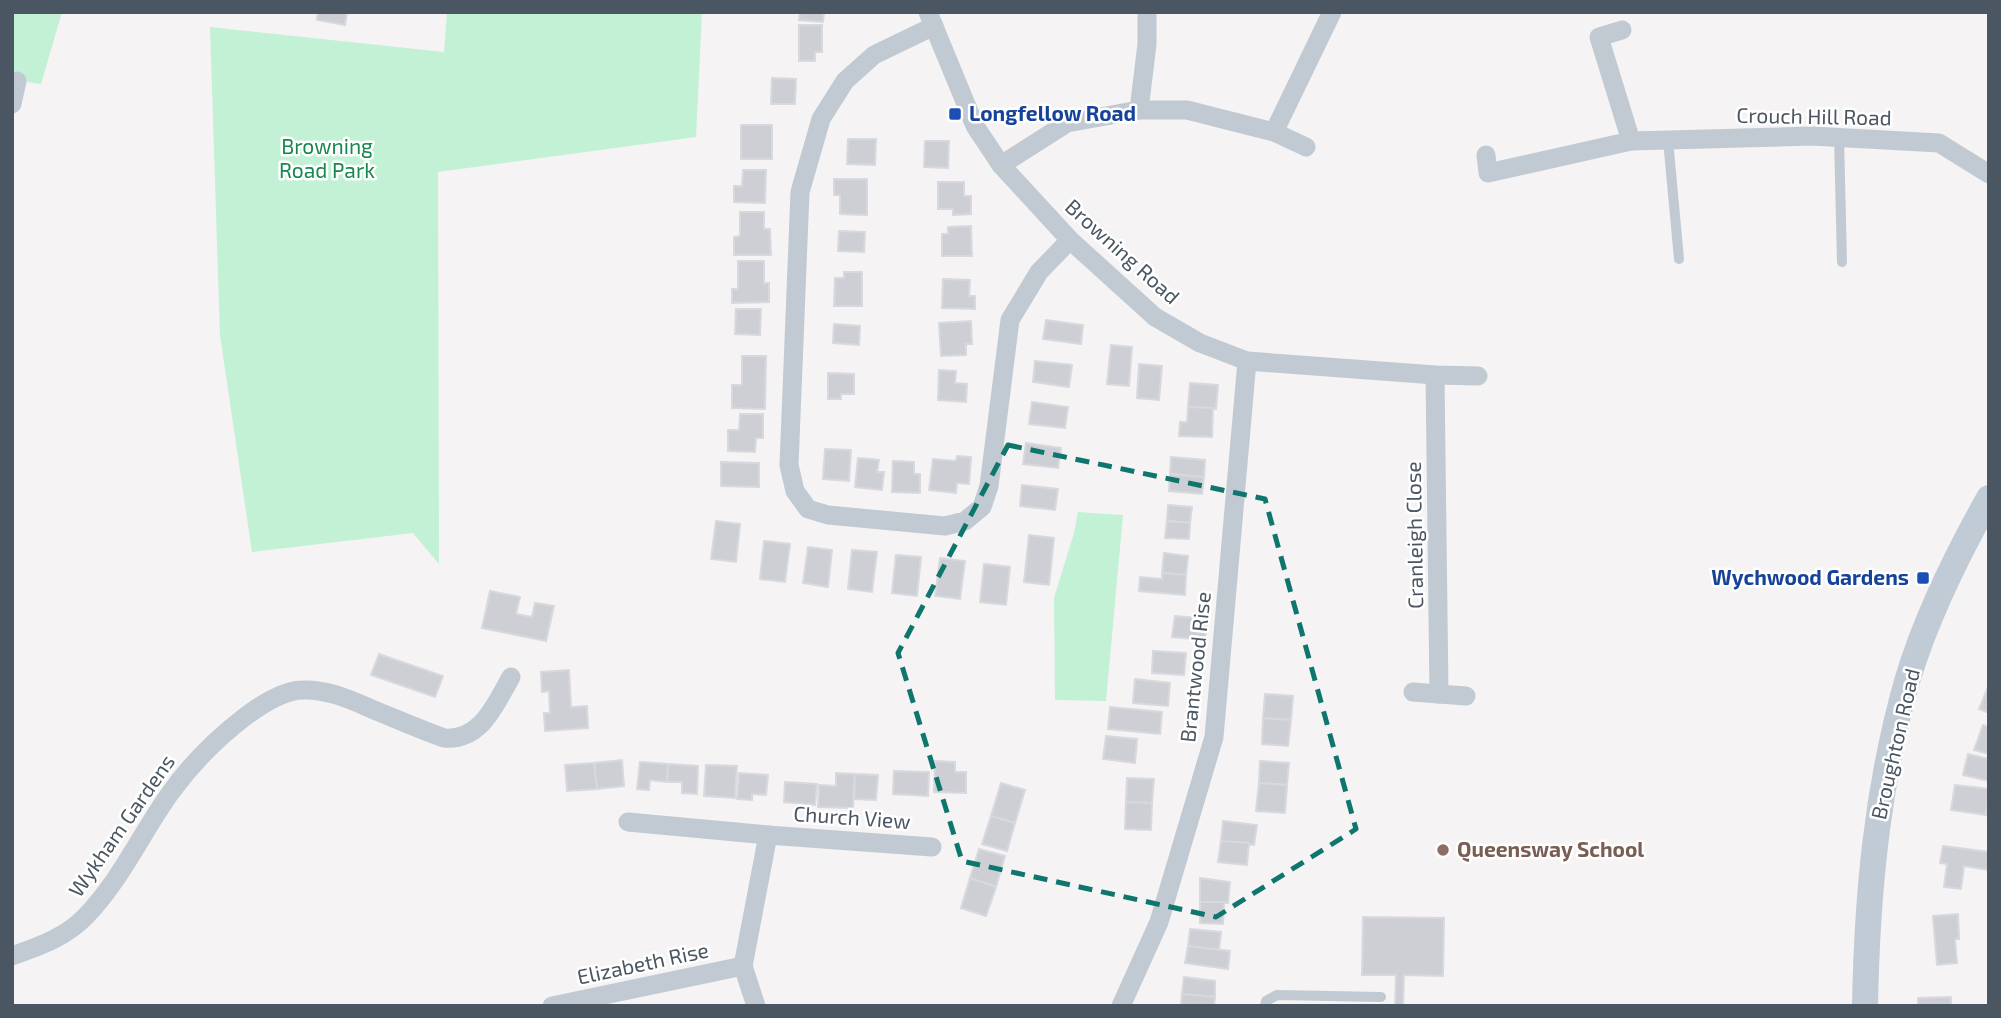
<svg xmlns="http://www.w3.org/2000/svg" width="2001" height="1018" font-family="'Exo 2',sans-serif">
<style>
.green{fill:#c3f1d5}
.building{fill:#cdcfd5;stroke:#d7d9de;stroke-width:2}
.lines{fill:none;stroke-linecap:round;stroke-linejoin:round}
.lane{stroke:#c1cad2;stroke-width:10}
.street{stroke:#c1cad2;stroke-width:19}
.secondary{stroke:#c1cbd6;stroke-width:26}
.marked{fill:none;stroke:#0f766e;stroke-width:5;stroke-dasharray:14 9;stroke-linejoin:round}
.transit-dot{fill:#1a4fb4;stroke:#fff;stroke-width:2.5}
.education-dot{fill:#8d6e63;stroke:#fff;stroke-width:2.5}
.labels{text-anchor:middle;stroke-width:5;stroke-linejoin:round;paint-order:stroke}
.transit-label{font-size:21px;font-weight:bold;fill:#164399;stroke:#fff;text-anchor:start}
.street-label{font-size:21px;fill:#4a5661;stroke:#fff}
.park-label{font-size:21px;fill:#17864f;stroke:#fff}
.education-label{font-size:21px;font-weight:bold;fill:#785e54;stroke:#fff;text-anchor:start}
</style>
<rect width="100%" height="100%" fill="#f5f3f3"/>
<!-- green -->
<g class="green">
<polygon points="12,12 62,12 41,84 13,80 12,81"/>
<polygon points="447,12 702,12 696,137 438,172 439,564 413,533 252,552 220,335 210,27 444,52"/>
<polygon points="1078,512 1123,515 1106,701 1055,700 1054,598 1074,533"/>
</g>
<!-- building -->
<g class="building">
<polygon points="318,12 347,12 345,25 317,20"/>
<polygon points="800,12 824,12 823,22 799,20"/>
<polygon points="799,25 822,25 822,52 815,52 815,61 799,61"/>
<polygon points="772,78 796,79 795,104 771,104"/>
<rect x="741" y="125" width="31" height="34"/>
<polygon points="848,139 876,139 875,165 847,164"/>
<polygon points="925,141 949,141 948,168 924,167"/>
<polygon points="743,170 766,170 765,203 734,202 734,186 742,186"/>
<polygon points="834,179 867,179 867,215 840,214 840,195 834,195"/>
<polygon points="938,182 964,182 964,196 971,196 971,214 953,215 953,209 938,209"/>
<polygon points="740,212 764,212 764,229 770,229 771,255 734,255 734,237 740,236"/>
<polygon points="971,226 972,256 942,256 942,234 948,234 948,227"/>
<polygon points="839,231 865,232 864,252 838,251"/>
<polygon points="738,261 764,261 764,283 769,283 769,302 732,303 732,289 738,289"/>
<polygon points="844,272 862,272 862,306 834,306 835,278 844,278"/>
<polygon points="943,279 970,280 969,296 975,296 975,309 942,308"/>
<polygon points="736,309 761,309 760,335 735,334"/>
<polygon points="1046,320 1083,325 1081,344 1043,339"/>
<polygon points="971,321 972,344 966,344 966,355 941,356 939,323"/>
<polygon points="834,324 860,326 859,345 833,343"/>
<polygon points="1111,345 1132,347 1129,386 1107,384"/>
<polygon points="742,356 766,356 765,409 732,408 732,385 742,385"/>
<polygon points="1035,361 1072,365 1069,387 1033,382"/>
<polygon points="1139,364 1162,366 1159,400 1137,398"/>
<polygon points="939,370 956,371 955,383 967,384 966,402 938,400"/>
<polygon points="828,373 854,374 854,394 841,394 841,399 828,399"/>
<polygon points="1190,383 1218,385 1216,409 1188,407"/>
<polygon points="1032,402 1068,407 1065,428 1029,424"/>
<polygon points="1188,407 1213,408 1212,437 1179,436 1180,422 1187,422"/>
<polygon points="740,414 763,414 763,438 756,438 755,452 728,451 728,430 739,430"/>
<polygon points="1026,443 1061,448 1058,468 1023,464"/>
<polygon points="825,449 851,450 849,481 823,479"/>
<polygon points="957,456 971,457 969,484 957,483 956,493 929,490 933,459 956,461"/>
<polygon points="1171,457 1205,460 1204,477 1170,474"/>
<polygon points="858,458 879,460 877,472 884,472 882,490 855,487"/>
<polygon points="893,461 914,462 914,474 920,474 920,493 892,492"/>
<polygon points="721,462 759,463 759,487 721,486"/>
<polygon points="1170,474 1204,477 1202,494 1169,491"/>
<polygon points="1022,485 1058,489 1055,510 1020,506"/>
<polygon points="1168,505 1192,507 1190,523 1167,521"/>
<polygon points="716,521 740,524 736,562 711,559"/>
<polygon points="1167,521 1190,523 1189,539 1165,538"/>
<polygon points="1029,535 1054,538 1049,585 1024,582"/>
<polygon points="764,541 790,544 785,582 760,579"/>
<polygon points="808,547 832,550 828,587 803,583"/>
<polygon points="852,550 877,552 872,592 848,589"/>
<polygon points="1164,553 1188,556 1186,575 1162,573"/>
<polygon points="896,555 921,557 917,596 892,593"/>
<polygon points="940,558 965,561 960,599 935,596"/>
<polygon points="984,564 1010,567 1006,605 980,602"/>
<polygon points="1162,573 1186,575 1185,595 1139,591 1140,577 1162,579"/>
<polygon points="490,591 520,597 516,614 532,617 535,603 554,606 546,641 482,628"/>
<polygon points="1175,616 1207,619 1205,640 1172,637"/>
<polygon points="1153,651 1186,653 1184,675 1152,673"/>
<polygon points="379,654 443,676 435,697 371,675"/>
<polygon points="569,670 571,707 587,706 588,728 545,731 544,713 550,713 549,691 542,692 541,672"/>
<polygon points="1135,679 1170,683 1168,706 1133,703"/>
<polygon points="1988,687 1989,687 1989,713 1979,709"/>
<polygon points="1265,694 1293,696 1291,720 1263,718"/>
<polygon points="1110,707 1162,712 1160,734 1108,729"/>
<polygon points="1263,718 1291,720 1288,746 1262,744"/>
<polygon points="1983,725 1989,727 1989,754 1974,750"/>
<polygon points="1106,736 1137,739 1135,763 1103,759"/>
<polygon points="1968,754 1989,759 1989,781 1963,775"/>
<polygon points="622,760 624,786 597,789 594,763"/>
<polygon points="935,761 955,762 955,772 966,772 966,793 934,792"/>
<polygon points="1260,761 1289,763 1287,785 1259,783"/>
<polygon points="640,762 668,764 667,782 650,780 649,790 637,789"/>
<polygon points="594,763 597,789 567,791 565,765"/>
<polygon points="668,764 698,766 697,794 682,793 682,782 667,782"/>
<polygon points="706,765 737,766 735,798 704,796"/>
<polygon points="894,771 929,772 928,796 893,794"/>
<polygon points="739,773 768,775 766,795 752,794 752,800 737,799"/>
<polygon points="836,773 855,774 853,808 818,807 819,785 836,786"/>
<polygon points="855,774 878,775 876,800 854,799"/>
<polygon points="1127,778 1154,779 1152,803 1126,802"/>
<polygon points="785,782 817,784 815,805 784,802"/>
<polygon points="1001,783 1025,790 1015,823 991,816"/>
<polygon points="1259,783 1287,785 1285,813 1256,811"/>
<polygon points="1955,785 1989,789 1986,815 1951,810"/>
<polygon points="1126,802 1152,803 1151,830 1125,829"/>
<polygon points="991,816 1015,823 1007,851 982,844"/>
<polygon points="1223,821 1257,825 1254,845 1221,841"/>
<polygon points="1221,841 1249,843 1247,865 1218,862"/>
<polygon points="1943,846 1989,852 1989,870 1964,866 1961,889 1944,887 1947,864 1940,863"/>
<polygon points="979,849 1005,856 996,887 970,878"/>
<polygon points="970,878 996,887 986,916 961,908"/>
<polygon points="1200,878 1230,882 1228,903 1200,902"/>
<polygon points="1200,902 1224,902 1223,924 1200,923"/>
<polygon points="1958,914 1959,939 1955,939 1957,963 1937,965 1933,916"/>
<polygon points="1363,917 1444,918 1443,976 1404,975 1403,1006 1395,1006 1396,975 1362,975"/>
<polygon points="1190,929 1221,932 1219,950 1188,946"/>
<polygon points="1188,946 1230,951 1228,969 1185,963"/>
<polygon points="1184,977 1215,981 1215,997 1182,994"/>
<polygon points="1182,994 1215,997 1214,1006 1181,1006"/>
<polygon points="1951,997 1951,1006 1918,1006 1918,998"/>
</g>
<g class="lines">
<!-- lane -->
<g class="lane">
<polyline points="1839,137 1842,262"/>
<polyline points="1668,140 1679,259"/>
<polyline points="1265,1006 1266,1001 1277,995 1381,997"/>
</g>
<!-- street -->
<g class="street">
<polyline points="928,12 975,126 1001,165 1070,240 1155,317 1200,343 1247,361 1435,375 1478,376"/>
<polyline points="934,26 874,55 845,81 821,119 800,192 789,465 795,491 808,509 828,515 945,526 965,521 982,507 989,486 1010,320 1039,272 1070,240"/>
<polyline points="1622,30 1599,37 1631,141"/>
<polyline points="12,104 17,81"/>
<polyline points="1139,110 1147,44 1147,12"/>
<polyline points="1274,132 1332,12"/>
<polyline points="1486,155 1488,173 1631,141 1812,136 1939,143 1989,174"/>
<polyline points="1001,165 1067,123 1139,110 1187,110 1274,132 1306,147"/>
<polyline points="1413,692 1439,694 1435,375"/>
<polyline points="1439,694 1466,696"/>
<polyline points="628,822 768,835"/>
<path d="M12 956C40 946 66 937 86 916 121 880 142 832 171 792 192 763 217 738 246 716 261 705 283 690 303 690 330 689 355 702 379 712 401 721 422 730 444 738 481 741 495 705 511 677"/>
<polyline points="552,1006 743,966"/>
<polyline points="756,1006 743,966 768,835 932,847"/>
<polyline points="1121,1006 1159,922 1214,737 1247,361"/>
</g>
<!-- secondary -->
<path class="secondary" d="M1865 1006C1867 895 1877 785 1908 678 1927 615 1957 555 1989 498"/>
</g>
<!-- marked area -->
<path class="marked" d="M1008 445 1265 499 1356 829 1216 917 962 861 898 653Z"/>
<!-- markers -->
<g class="transit-dot">
<rect x="948" y="107" width="14" height="14" rx="3.5"/>
<rect x="1916" y="571" width="14" height="14" rx="3.5"/>
</g>
<circle class="education-dot" cx="1443" cy="850" r="7"/>
<g class="labels">
<!-- transit labels -->
<g class="transit-label">
<text x="969" y="121">Longfellow Road</text>
<text x="1909" y="585" text-anchor="end">Wychwood Gardens</text>
</g>
<!-- street labels -->
<g class="street-label">
<text transform="translate(1814 117) rotate(1)" y="7">Crouch Hill Road</text>
<text transform="translate(1122 252) rotate(42)" y="7">Browning Road</text>
<text transform="translate(1415 535) rotate(-91)" y="7">Cranleigh Close</text>
<text transform="translate(1196 667) rotate(-84)" y="7">Brantwood Rise</text>
<text transform="translate(1896 744) rotate(-77)" y="7">Broughton Road</text>
<text transform="translate(852 818) rotate(4)" y="7">Church View</text>
<text transform="translate(122 826) rotate(-55)" y="7">Wykham Gardens</text>
<text transform="translate(643 964) rotate(-12)" y="7">Elizabeth Rise</text>
</g>
<!-- park labels -->
<g class="park-label">
<text x="327" y="154">Browning<tspan x="327" dy="24">Road Park</tspan></text>
</g>
<!-- education labels -->
<g class="education-label">
<text x="1457" y="857">Queensway School</text>
</g>
</g>
<!-- border -->
<rect width="2001" height="1018" fill="none" stroke="#4a5661" stroke-width="28"/>
</svg>
